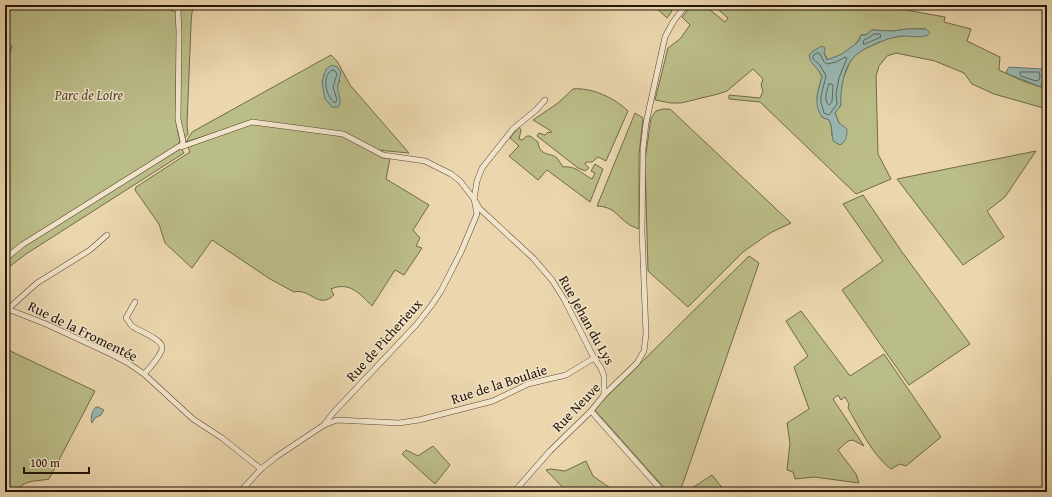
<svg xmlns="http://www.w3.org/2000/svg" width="1052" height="497" font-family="'Gentium Book Plus',serif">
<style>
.green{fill:#bbbd88;stroke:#6f6a48;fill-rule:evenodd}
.water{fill:#99b8b1;stroke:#6a776d}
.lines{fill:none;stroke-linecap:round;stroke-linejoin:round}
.shore{stroke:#5e675c;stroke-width:1}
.minor-casing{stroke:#554632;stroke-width:6}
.minor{stroke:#f2e4ca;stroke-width:5}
.labels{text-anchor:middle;stroke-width:3;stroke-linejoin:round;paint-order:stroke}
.park-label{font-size:14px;font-style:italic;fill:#51482e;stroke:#f2e4ca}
.street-label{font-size:14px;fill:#231608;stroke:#f2e4ca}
</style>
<rect width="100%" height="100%" fill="#ebd6ae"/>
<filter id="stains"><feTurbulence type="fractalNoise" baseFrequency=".005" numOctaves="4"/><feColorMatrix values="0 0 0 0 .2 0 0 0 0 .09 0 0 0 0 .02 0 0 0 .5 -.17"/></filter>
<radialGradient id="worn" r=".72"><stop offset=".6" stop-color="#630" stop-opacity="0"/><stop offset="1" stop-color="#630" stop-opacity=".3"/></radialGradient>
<!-- green -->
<g class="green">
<path d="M5 5H171V10L176 13C177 30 178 46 177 63 176 89 173 116 180 141L177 146 5 256Z"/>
<polygon points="182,5 196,5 192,12 191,24 187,124 188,134 185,138 180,122 180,15"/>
<polygon points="653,5 666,5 672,11 667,18"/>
<path d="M692 5H704L725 22 728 18 713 5H906V10L945 17 944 22 971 29 967 41 1000 57 999 70 1023 81 1041 87 1044 59H1047V109L994 94 972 84 964 73 935 61 896 53 887 56 879 66 876 76 878 154 891 179 856 194 760 102 729 99V95L760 98 763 91 761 85 763 79 753 69 727 91 718 94 681 103H671L655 100 668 48 680 39 690 25 682 17ZM907 29H926L902 36 889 38 860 51 854 56 849 64 843 79 840 95 841 105 835 113 839 123 832 136 831 125 829 120 822 117C815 97 816 97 822 77L817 67 824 53 827 58 826 60C839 57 856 48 861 35H866L872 30 893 31Z"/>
<path d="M331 55 337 61 350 85 409 153 377 150 345 133 251 121 186 142 192 132ZM323 75 340 80 337 87Z"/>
<path d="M573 89C591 87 615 98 628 111L606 161 598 157 592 162H586L585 164 589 168 585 171 578 168 537 136 539 133 545 135 548 132 551 133V131L533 120 558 103Z"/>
<polygon points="663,109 670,109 791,223 770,233 743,252 688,307 648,271 645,160 651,118 656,111"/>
<path d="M635 113 643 118 639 155V229C635 227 630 226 627 223 615 214 614 207 597 206Z"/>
<path d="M251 124 344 136 383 158H390L386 179 429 205 413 230 420 238 416 246 422 248 404 275 395 270 372 306C360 294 350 281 331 289L334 295C318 310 311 288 294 292L270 279 212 240 192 268 165 243 159 224 135 190 136 187 190 152 188 147Z"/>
<path d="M519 127 521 130 519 139 522 140 527 136H530L538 142C540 157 550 152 557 158 559 161 561 164 563 167 575 165 582 174 592 179L595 173 591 171 595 164 603 169 590 202 547 170 538 180 509 156 519 146 510 138Z"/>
<polygon points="181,148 184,153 26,254 5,270 5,260 23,246"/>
<polygon points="1036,151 1005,197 987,211 1004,237 963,265 897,179"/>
<polygon points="863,195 902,252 970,344 909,385 842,290 883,261 843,204"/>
<polygon points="749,256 759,263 682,486 679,492 668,492 594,409"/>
<path d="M801 311 850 376 884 354 941 437 906 466 900 464 891 469C873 456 859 427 848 408L849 404 845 397 841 400 838 395 833 399 864 446 853 440 848 441 838 450 856 474 859 483 814 477 795 479 793 472 787 470 790 443 787 423 809 409 794 367 808 356 786 321Z"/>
<path d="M6 349 95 391 49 479C35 482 24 479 16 492H5V392L9 382V376L5 373Z"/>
<polygon points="433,446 450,465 435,484 402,454 406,450 418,456"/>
<polygon points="586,461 593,476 616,492 567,492 546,470 551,469 565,471"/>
<polygon points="712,475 724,490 722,492 686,492"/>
</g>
<!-- water -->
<g class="water">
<path d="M907 29H926L930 33C925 39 911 36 903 36 892 36 864 47 856 55 846 63 842 81 841 94 840 98 842 103 840 106 839 108 836 111 835 113L839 123 847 129C847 136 846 142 840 145L833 141 831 125 829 120 822 117C813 104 818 91 822 77 819 67 810 65 809 55L813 51 822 46 825 48 824 53 827 60 842 54 858 42 861 35H866L872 30 893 31Z"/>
<polygon points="5,42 12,46 10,54 5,59"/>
<path d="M332 65 337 67 341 72C340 77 339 81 338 85 336 94 344 99 338 107H332L325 99 322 82 326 69Z"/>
<polygon points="1009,67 1042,69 1044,77 1041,87 1008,74 1006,72"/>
<path d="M96 407H98L104 410 101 415 95 418 92 423C90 419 92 410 96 407Z"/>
</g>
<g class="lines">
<!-- shore -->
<g class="shore">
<polygon points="874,34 880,34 881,37 865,44 863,44 864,40 870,37"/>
<polygon points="817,53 820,54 824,62 827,64 836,62 845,57 847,58 839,78 836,94 837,104 829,115 824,113 821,102 821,96 826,76 820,65 813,59 813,56"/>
<path d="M332 70 335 71 337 74 333 87 337 100 335 103C326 97 321 76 332 70Z"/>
<polygon points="1021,72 1039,72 1040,76 1039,80 1036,81 1021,76 1020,74"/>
<path d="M829 84H832L833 86 832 102 829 105C823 100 827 91 829 84Z"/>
</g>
<!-- minor casing -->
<g class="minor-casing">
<g id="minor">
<polyline points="181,147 252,122 343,134 383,155 425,161 451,174 460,181 474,199 480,209 533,258 552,280 564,299 594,358 601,368 604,376 604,395"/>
<path d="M5 259 22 245 183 144C183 137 179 126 178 119L179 32 178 12 180 5"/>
<path d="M135 302 126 318C128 320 130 324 132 326 138 331 163 339 162 348 162 354 149 369 144 374"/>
<polyline points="5,308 46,324 113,355 128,363 144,374 193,419 222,438 261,469"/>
<polyline points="8,309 37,283 90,250 107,235"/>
<polyline points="591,411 663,492"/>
<polyline points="324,425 333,413 416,325 431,306 441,291 461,252 477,214 474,199 477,181 482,168 513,129 536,110 545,100"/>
<polyline points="240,492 261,469 276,457 324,425 337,420 399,423 419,420 493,401 528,384 566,375 594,358"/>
<polyline points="514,492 550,451 591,411 604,395 637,363 644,351 646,334 642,231 643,149 646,123 665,37 673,22 686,5"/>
</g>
</g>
<!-- minor -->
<use href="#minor" class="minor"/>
</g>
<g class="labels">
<!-- park labels -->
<g class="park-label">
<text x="89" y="100">Parc de Loire</text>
</g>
<!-- street labels -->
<g class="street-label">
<text transform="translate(587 320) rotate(61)" y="5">Rue Jehan du Lys</text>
<text transform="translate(83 331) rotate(26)" y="5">Rue de la Fromentée</text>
<text transform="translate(384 340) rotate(-48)" y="5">Rue de Picherieux</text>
<text transform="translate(499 384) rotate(-18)" y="5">Rue de la Boulaie</text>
<text transform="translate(576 407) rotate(-46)" y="5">Rue Neuve</text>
</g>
</g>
<!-- margin -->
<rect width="1052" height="497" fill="none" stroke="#ebd6ae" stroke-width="20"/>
<rect x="6" y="6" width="1040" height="485" fill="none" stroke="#231608" stroke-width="2"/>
<rect x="10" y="10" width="1032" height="477" fill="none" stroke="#231608"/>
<!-- scale -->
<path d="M24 467v6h65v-6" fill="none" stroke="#231608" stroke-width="2"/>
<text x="30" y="467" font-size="12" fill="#231608" stroke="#f2e4ca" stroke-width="3" paint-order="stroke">100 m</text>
<rect width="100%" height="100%" filter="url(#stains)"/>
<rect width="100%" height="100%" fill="url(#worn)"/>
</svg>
